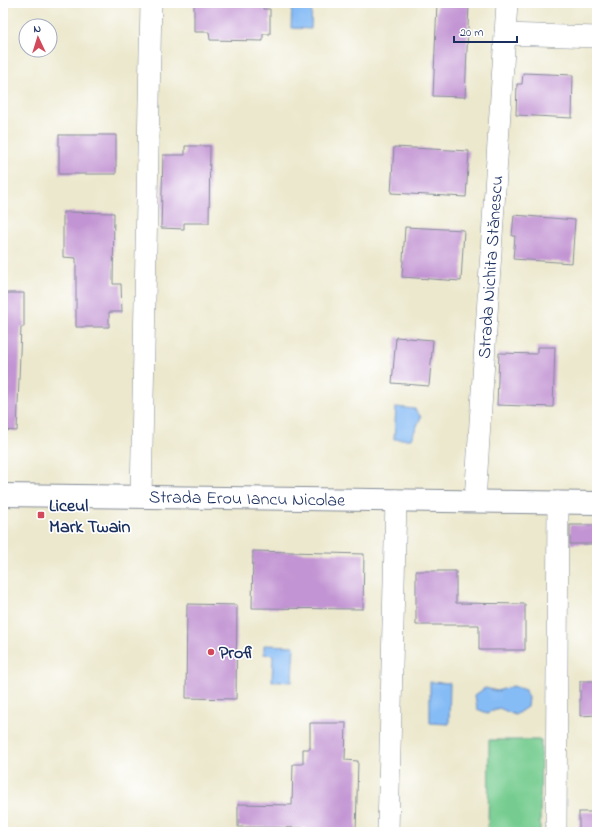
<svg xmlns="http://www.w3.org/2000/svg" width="600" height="835" font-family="'Indie Flower',sans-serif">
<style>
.green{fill:#76cc90;stroke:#487e77}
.water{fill:#86bcf5;stroke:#5076aa}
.building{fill:#c294d3}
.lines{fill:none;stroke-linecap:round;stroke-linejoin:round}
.minor-casing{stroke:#848c96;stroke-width:22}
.tertiary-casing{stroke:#848c96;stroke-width:24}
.minor{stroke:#fff;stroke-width:21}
.tertiary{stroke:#fff;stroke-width:22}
.poi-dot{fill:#d1495b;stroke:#fff;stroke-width:1.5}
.labels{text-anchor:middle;stroke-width:3.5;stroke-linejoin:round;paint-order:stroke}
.street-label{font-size:18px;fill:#1b2f5e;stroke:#fff}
.poi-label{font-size:18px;font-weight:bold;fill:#1b2f5e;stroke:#fff;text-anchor:start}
</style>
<rect width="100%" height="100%" fill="#fff"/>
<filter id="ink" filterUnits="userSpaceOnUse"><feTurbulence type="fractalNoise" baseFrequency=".025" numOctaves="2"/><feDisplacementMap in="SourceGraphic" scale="8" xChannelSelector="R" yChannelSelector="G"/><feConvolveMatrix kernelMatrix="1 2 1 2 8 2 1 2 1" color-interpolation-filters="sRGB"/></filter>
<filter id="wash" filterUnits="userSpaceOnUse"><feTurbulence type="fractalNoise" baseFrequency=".012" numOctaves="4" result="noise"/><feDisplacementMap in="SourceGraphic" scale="16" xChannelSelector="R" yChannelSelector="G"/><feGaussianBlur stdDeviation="0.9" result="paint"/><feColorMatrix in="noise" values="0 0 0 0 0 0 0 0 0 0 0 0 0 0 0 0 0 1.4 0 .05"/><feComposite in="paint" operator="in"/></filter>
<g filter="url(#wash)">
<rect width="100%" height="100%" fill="#ece8cd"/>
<!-- green -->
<polygon class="green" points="489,740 541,740 540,832 488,832"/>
<!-- water -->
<g class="water">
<polygon points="292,3 312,3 311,29 291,28"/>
<polygon points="396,407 415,409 421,417 411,439 394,439"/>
<polygon points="264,645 294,646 292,682 272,681 273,655 264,654"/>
<polygon points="430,682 450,683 449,724 430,723"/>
<polygon points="513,686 525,690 528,698 527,707 515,715 499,708 487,713 477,709 475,695 485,688 497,691"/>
</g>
<g id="blocks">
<!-- building -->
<g class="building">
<polygon points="194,3 263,3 263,9 270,9 270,34 263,34 263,41 210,40 209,32 194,32"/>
<polygon points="437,3 469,3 465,97 433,96"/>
<polygon points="523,73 573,75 572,118 516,115 517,84 522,84"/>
<rect x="59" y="135" width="57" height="39"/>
<polygon points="185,146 210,146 209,223 184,223 184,229 161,228 163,155 185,155"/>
<polygon points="394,147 469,151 466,197 391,193"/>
<polygon points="63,212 114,213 113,284 121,284 122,312 109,312 109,327 76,327 76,258 63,257"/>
<polygon points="514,215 575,220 572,263 513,259 515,236 512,236"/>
<polygon points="405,227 464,230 461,281 402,277"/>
<polygon points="3,293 24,293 24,327 21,327 17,431 3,430"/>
<polygon points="396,337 433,340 429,386 392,383"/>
<polygon points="537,347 555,347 553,407 497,405 499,353 537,354"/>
<rect x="570" y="525" width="27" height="19"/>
<polygon points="253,551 364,554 363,609 252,608"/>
<polygon points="416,571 456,571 456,603 525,604 525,650 479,650 479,625 416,625"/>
<polygon points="187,604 237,605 236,699 186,698"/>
<polygon points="580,681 597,681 597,715 580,716"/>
<polygon points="310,723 346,723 345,760 358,761 356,832 306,832 306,828 238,827 238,804 292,805 293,764 303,764 303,749 310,749"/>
<rect x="579" y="812" width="18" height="20"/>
</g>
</g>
</g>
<g filter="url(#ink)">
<use href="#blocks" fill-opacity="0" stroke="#848c96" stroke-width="1"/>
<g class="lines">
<!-- minor casing -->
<g class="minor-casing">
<g id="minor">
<polyline points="505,34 597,37"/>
<polyline points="141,497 151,3"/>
<polyline points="475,501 507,3"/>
<polyline points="388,832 396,500"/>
<polyline points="556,832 558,502"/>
</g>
</g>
<!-- tertiary casing -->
<g class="tertiary-casing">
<polyline id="tertiary" points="3,495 597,503"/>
</g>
<!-- minor -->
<use href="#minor" class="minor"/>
<!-- tertiary -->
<use href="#tertiary" class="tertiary"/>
</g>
</g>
<!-- markers -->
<g class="poi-dot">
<rect x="37" y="511" width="8" height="8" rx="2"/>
<circle cx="211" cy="652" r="4"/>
</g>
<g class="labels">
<!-- street labels -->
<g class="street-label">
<text transform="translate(490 267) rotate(-86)" y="6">Strada Nichita Stănescu</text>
<text transform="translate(247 498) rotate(1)" y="6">Strada Erou Iancu Nicolae</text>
</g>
<!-- poi labels -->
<g class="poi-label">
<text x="49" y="511">Liceul<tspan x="49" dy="21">Mark Twain</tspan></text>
<text x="219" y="658">Profi</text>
</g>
</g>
<!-- margin -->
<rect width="600" height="835" fill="none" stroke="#fff" stroke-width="16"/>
<!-- north arrow -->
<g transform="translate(38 38) rotate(356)"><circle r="19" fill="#ffffff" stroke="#a4acbf"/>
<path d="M0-3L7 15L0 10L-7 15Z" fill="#d1495b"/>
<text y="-6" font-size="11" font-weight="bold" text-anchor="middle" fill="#1b2f5e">N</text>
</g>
<!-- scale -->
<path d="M454 36v6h63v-6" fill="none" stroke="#1b2f5e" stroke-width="2"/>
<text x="460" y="36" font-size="12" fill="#1b2f5e" stroke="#ffffff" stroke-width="3" paint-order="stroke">20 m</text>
</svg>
